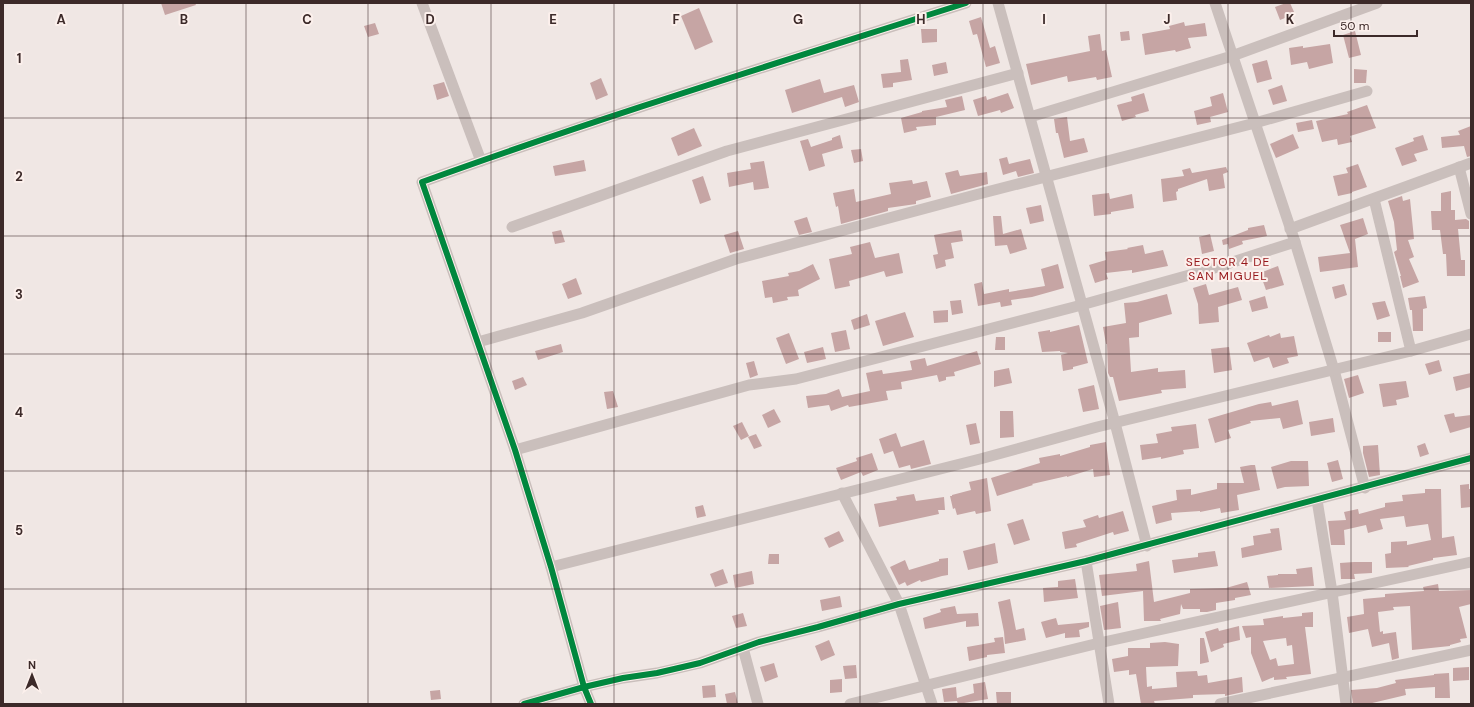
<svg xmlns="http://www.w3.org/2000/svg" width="1474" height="707" font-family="'DM Sans',sans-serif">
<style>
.building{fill:#c6a5a4;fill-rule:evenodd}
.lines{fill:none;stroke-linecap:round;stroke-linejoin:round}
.street{stroke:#cabfbc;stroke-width:11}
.cycleway-casing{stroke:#fcf0ec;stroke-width:8}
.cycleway{stroke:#00873e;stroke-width:6}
.grid{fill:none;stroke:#3c2a29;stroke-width:1;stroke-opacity:0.55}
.labels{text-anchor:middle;stroke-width:4;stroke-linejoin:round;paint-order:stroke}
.quarter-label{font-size:12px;letter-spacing:1px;fill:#96171a;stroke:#fcf0ec}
.grid-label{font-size:13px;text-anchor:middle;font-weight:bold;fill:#3c2a29;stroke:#fcf0ec;stroke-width:4;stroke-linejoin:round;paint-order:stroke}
</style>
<rect width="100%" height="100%" fill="#f0e7e4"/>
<!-- building -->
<g class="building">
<polygon points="161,3 195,3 196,5 165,15"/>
<polygon points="1286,3 1290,3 1295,14 1280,20 1275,7"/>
<polygon points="699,8 713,42 695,50 681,16"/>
<polygon points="981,17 990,48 995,46 1000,63 986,67 977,34 973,35 969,21"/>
<polygon points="1184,22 1185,26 1205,23 1207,36 1188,38 1191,48 1176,52 1175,50 1145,55 1142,34 1170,29 1169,26"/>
<polygon points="375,23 379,34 368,37 364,26"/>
<polygon points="921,29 937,29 937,42 922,43"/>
<polygon points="1129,31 1130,40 1121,41 1120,32"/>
<polygon points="1355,31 1361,55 1349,58 1343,35"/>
<polygon points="1100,34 1102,51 1106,50 1112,77 1097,80 1096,77 1068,82 1067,76 1031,85 1026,64 1090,51 1088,36"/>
<polygon points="1330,44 1333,63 1309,69 1307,62 1291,65 1289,48 1303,46 1303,48"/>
<polygon points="908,59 912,80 893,83 893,87 883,88 881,74 901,72 900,60"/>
<polygon points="1267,60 1272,79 1257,83 1252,64"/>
<polygon points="946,62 948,73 934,76 932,65"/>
<polygon points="1354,69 1367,70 1366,83 1354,83"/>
<polygon points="601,78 608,95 596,100 590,83"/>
<polygon points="820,79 824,93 854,85 859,102 845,107 842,97 792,113 785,90"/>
<polygon points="444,82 449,96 437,100 433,85"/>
<polygon points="1282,85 1287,101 1273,105 1268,90"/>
<polygon points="1008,93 1014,108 1001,113 1000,110 978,116 973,100 986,96 987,100"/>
<polygon points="1144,93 1149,111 1135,115 1136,117 1122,121 1117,105 1132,101 1131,97"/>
<polygon points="1223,93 1228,112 1210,117 1211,122 1197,125 1194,111 1212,106 1210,97"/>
<polygon points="962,96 965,110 936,117 936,125 916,127 917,130 904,133 901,118 922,112 922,111 947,107 945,100"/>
<polygon points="1367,105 1376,128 1350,136 1352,142 1338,145 1337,139 1322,142 1316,121 1348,114 1347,112"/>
<polygon points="1067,117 1070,141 1084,138 1088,152 1064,158 1058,133 1056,133 1054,119"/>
<polygon points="1312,120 1314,129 1298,132 1296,123"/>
<polygon points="1471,126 1471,156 1467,157 1464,146 1442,148 1441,137 1460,135 1458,131"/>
<polygon points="694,128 702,146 678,156 671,138"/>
<polygon points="1293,134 1299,148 1276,158 1270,144"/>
<polygon points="840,135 843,148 822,154 825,166 809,171 800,141 808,139 811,147 832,140 832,138"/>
<polygon points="1423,135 1428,150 1414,154 1417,161 1402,166 1395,148 1414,141 1413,138"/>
<polygon points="861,149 863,161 854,163 851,150"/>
<polygon points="1007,157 1009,164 1030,159 1034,173 1018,177 1016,171 1003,175 999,159"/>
<polygon points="584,160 586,171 555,176 553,166"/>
<polygon points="764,161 769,188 754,190 753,182 729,187 727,173 751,169 750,163"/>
<polygon points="1358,164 1367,187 1352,192 1352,193 1338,196 1333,176 1348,173 1346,168"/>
<polygon points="1226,167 1228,172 1223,174 1225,188 1209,191 1207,179 1178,189 1178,191 1176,192 1177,200 1163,202 1161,179 1184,176 1182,170 1190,168 1192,173"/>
<polygon points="958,170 960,176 987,172 988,184 951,194 945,173"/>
<polygon points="703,176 711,200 700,204 692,180"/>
<polygon points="912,180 913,184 927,181 931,197 916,201 916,204 888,208 888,211 841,224 838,206 836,207 833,193 854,189 856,202 891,194 889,183"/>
<polygon points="1451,191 1451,210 1455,210 1455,220 1466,219 1469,221 1469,229 1458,229 1461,260 1465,260 1465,276 1447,276 1446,254 1443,254 1440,230 1432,230 1431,211 1441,211 1441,193"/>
<polygon points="1109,193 1110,199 1132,194 1134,208 1111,212 1111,214 1094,216 1092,195"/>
<polygon points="1402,196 1403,201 1410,199 1414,239 1408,240 1414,257 1409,259 1419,282 1403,288 1400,276 1401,276 1394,252 1397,250 1394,222 1388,201"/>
<polygon points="1041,205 1044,221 1030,224 1026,208"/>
<polygon points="993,216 1001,216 1003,234 1021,229 1027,249 1010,254 1007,245 995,246"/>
<polygon points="807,217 812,232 799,235 794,221"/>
<polygon points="1363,218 1368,234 1355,239 1358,267 1320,272 1318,257 1350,253 1340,225"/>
<polygon points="1264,225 1267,236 1242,241 1243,244 1229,249 1228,244 1223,245 1222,240 1248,230 1248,228"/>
<polygon points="561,230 565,242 555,244 552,232"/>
<polygon points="961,230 963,241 951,243 954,258 945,260 946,266 936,269 933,255 938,254 934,235"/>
<polygon points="738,231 744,249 730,253 724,235"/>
<polygon points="1210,234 1214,251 1202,254 1199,237"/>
<polygon points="870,242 875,258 899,253 903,273 886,277 884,271 849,281 850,286 835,289 829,259 852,254 850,247"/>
<polygon points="1143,245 1145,254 1163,250 1168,266 1132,273 1132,270 1106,273 1108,279 1095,283 1089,265 1106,260 1105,252 1128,249 1127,248"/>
<polygon points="813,264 820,279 798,290 799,296 787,297 788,300 773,303 772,297 765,298 762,281 789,276 788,273 799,271"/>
<polygon points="1058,264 1064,288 1032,297 1011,300 1012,305 1001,307 1000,302 978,306 974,284 982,282 984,294 1009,289 1009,292 1045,286 1041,269"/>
<polygon points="1278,266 1284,285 1266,290 1260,273"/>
<polygon points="576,278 582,294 568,299 562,284"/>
<polygon points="1206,284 1209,295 1238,287 1242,300 1218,307 1219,322 1199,324 1198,304 1193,288"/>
<polygon points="1344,284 1347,295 1335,299 1332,287"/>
<polygon points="1167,294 1172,314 1139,323 1139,337 1129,338 1131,372 1158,368 1158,372 1185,370 1186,388 1161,390 1162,393 1119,401 1113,377 1110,377 1108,373 1107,344 1106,344 1103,327 1126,323 1124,303 1137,302"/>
<polygon points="1265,296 1268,308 1252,312 1249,301"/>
<polygon points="1425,296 1427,308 1423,309 1423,331 1413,331 1412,310 1410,310 1408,298"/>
<polygon points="961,300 963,313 952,315 950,301"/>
<polygon points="1385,301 1390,316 1377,320 1372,303"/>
<polygon points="948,310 948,322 934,323 933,311"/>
<polygon points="905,312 914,337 883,346 875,321"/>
<polygon points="867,314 870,325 854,330 851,320"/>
<polygon points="1079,325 1088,363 1073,367 1073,369 1063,371 1061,355 1068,353 1060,352 1060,351 1042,352 1038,332 1050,330 1050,332"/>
<polygon points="846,330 850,349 835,352 831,333"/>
<rect x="1378" y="332" width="13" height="10"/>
<polygon points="789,333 799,359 786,364 776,338"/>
<polygon points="1280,333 1281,338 1294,336 1298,356 1287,358 1289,363 1273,368 1269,357 1254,362 1247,343 1269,335 1270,337"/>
<polygon points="996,337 1005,337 1005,350 995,350"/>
<polygon points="561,344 563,352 538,360 535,351"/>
<polygon points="823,347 826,359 807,363 804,352"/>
<polygon points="1229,347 1232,370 1214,373 1211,349"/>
<polygon points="977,351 981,364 954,372 955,376 946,377 946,380 939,382 937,375 901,382 902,389 886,391 888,400 849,407 848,405 831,411 829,405 808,408 806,396 826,394 839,389 842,397 870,391 866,373 882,370 883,374 912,370 910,361 925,358 927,366"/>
<polygon points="1439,360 1442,371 1429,375 1425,364"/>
<polygon points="754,361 758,375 750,378 746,363"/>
<polygon points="1009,368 1012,383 994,387 994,371"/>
<polygon points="1471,373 1471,387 1456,391 1453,377"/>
<polygon points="1358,375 1364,393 1349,398 1344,379"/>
<polygon points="523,377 527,385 515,390 512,381"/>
<polygon points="1406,381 1409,397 1396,400 1397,405 1383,407 1379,384"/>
<polygon points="1094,385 1099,409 1083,412 1078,389"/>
<polygon points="613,391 618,407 607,409 604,392"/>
<polygon points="1298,400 1303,424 1283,429 1280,418 1250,421 1251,423 1228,430 1231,438 1215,443 1208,419 1259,404 1271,402 1272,406"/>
<polygon points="774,409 781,422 768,428 762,415"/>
<polygon points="1000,411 1013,411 1014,437 1000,438"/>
<polygon points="1454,413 1455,417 1471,415 1471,427 1450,433 1444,415"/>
<polygon points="1333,418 1335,432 1311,436 1309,422"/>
<polygon points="742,422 749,436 741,440 733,426"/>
<polygon points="976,423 980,443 970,445 966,425"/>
<polygon points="1196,424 1199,448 1183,450 1184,454 1161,459 1161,457 1142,460 1140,445 1158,443 1156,434 1172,431 1171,427"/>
<polygon points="896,433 901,447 924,440 931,464 911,469 910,465 899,468 893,451 884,454 879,439"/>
<polygon points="756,434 762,446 754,449 748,437"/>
<polygon points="1106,442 1110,475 1094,477 1093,469 1067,477 1067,476 1032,484 1033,485 997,496 991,478 1040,463 1039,458 1060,454 1060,456 1090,447 1090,445"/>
<polygon points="1425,443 1429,454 1420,457 1417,446"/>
<polygon points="1378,445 1380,475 1369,477 1363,453 1363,446"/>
<polygon points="872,453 878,470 863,476 861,472 841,480 836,468 857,461 856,458"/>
<polygon points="1338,460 1343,479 1332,482 1327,463"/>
<polygon points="1291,461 1308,461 1309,486 1285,487 1277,489 1271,467"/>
<polygon points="1251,465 1255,465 1260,490 1237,495 1239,510 1221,513 1220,508 1200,512 1200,511 1171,513 1172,520 1156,524 1152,506 1177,500 1176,490 1191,489 1191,495 1217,489 1217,483 1244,483 1240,467"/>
<polygon points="987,478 991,511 976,514 975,511 957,515 955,508 953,509 950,496 952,496 952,495 971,490 969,482"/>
<polygon points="1469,484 1469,489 1471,489 1471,507 1461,508 1460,485"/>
<polygon points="1425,489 1441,489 1442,538 1454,536 1457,555 1433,558 1433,560 1408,566 1409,567 1386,568 1385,554 1391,553 1391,542 1407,541 1407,545 1431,540 1428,524 1406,527 1404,516 1380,519 1383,529 1368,533 1366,525 1344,530 1345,545 1331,545 1328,521 1346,520 1344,512 1358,509 1359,514 1385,507 1385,503 1403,501 1402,495 1425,493"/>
<polygon points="914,494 916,501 944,497 945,510 938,510 939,514 879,527 874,504 897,500 896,497"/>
<polygon points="703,505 706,516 697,518 695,507"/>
<polygon points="1123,511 1129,531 1114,535 1113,532 1076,544 1077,547 1065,549 1062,532 1086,527 1083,520 1098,515 1099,518"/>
<polygon points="1023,519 1030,540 1014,545 1007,524"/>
<polygon points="1279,528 1282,550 1242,558 1241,548 1254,545 1253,536 1271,533 1270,529"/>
<polygon points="839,531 844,541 829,548 824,538"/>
<polygon points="995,543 998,563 968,570 963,551"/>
<polygon points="1215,551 1218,566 1174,573 1172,560 1198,557 1198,553"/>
<polygon points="769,554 779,554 779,564 768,564"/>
<polygon points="948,558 948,575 942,576 921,582 920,580 907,586 905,582 899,585 890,567 905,560 909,570 939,561 939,559"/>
<polygon points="1149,561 1154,602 1190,593 1190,589 1226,588 1247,582 1251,595 1235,598 1235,600 1216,603 1216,610 1207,612 1200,612 1200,609 1183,609 1181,604 1180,614 1160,619 1161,621 1144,621 1143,591 1102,596 1099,575 1137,571 1136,564"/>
<polygon points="1354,562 1372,562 1372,573 1354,574 1355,579 1341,579 1340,563"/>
<polygon points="1312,567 1314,586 1269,588 1267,576 1278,575 1278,574 1297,574 1296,569"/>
<polygon points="723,569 728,583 715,587 710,574"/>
<polygon points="752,571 754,584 735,588 733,575"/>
<polygon points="1075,579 1078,598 1044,602 1043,588 1058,587 1058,581"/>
<polygon points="1438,584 1439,591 1471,590 1471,604 1459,607 1467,638 1460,639 1461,642 1450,645 1450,646 1412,650 1410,606 1393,607 1394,610 1378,612 1380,632 1383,631 1383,634 1396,632 1399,658 1392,660 1389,643 1372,647 1368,629 1349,633 1347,617 1364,614 1363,599 1385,597 1385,594 1424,591 1423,587"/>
<polygon points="840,596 842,607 822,611 820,600"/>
<polygon points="1010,599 1016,630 1024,628 1026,640 1005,644 1004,632 998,602"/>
<polygon points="1118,602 1121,628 1104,630 1100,606"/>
<polygon points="955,606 957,614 978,613 979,626 966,627 966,621 925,629 923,618 941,612 940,609"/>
<path d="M1313 612V627H1305L1311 674 1286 677 1287 679 1274 680V677L1262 682 1251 653V637L1246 638 1242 626 1264 625 1263 619 1283 616V618L1302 616V613ZM1286 638 1287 646 1292 645 1294 664 1278 666 1276 658 1270 660 1263 641Z"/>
<polygon points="743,613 747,626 736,628 732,616"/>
<polygon points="1056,618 1058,625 1089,622 1089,627 1079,630 1080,637 1065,638 1065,633 1046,638 1041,622"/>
<polygon points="1239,626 1240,640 1223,644 1224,647 1211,652 1205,632 1218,628 1219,631"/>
<polygon points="1003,637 1005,653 987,655 987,657 969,661 967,647 995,642 994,638"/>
<polygon points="1200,638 1204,638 1209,662 1200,664"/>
<polygon points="829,640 835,655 821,661 815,646"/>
<polygon points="1165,642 1179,644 1178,666 1146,667 1147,687 1152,686 1152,689 1177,687 1176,672 1197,671 1198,676 1207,675 1208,683 1242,677 1243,692 1225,696 1225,694 1193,695 1193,698 1154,701 1155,704 1141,704 1136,674 1129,675 1129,670 1114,672 1112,659 1128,656 1128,648 1150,648 1150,643"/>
<polygon points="774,663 778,677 765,682 760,667"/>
<polygon points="856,665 857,678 845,679 843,666"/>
<polygon points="1469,667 1469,680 1453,681 1453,668"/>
<polygon points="1449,673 1450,698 1435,698 1435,687 1405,689 1406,695 1368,704 1353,704 1351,690 1377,688 1396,683 1395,680 1434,675 1434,674"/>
<polygon points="842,679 842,692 830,693 830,680"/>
<polygon points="985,682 988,699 958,704 957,701 944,702 942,689 956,687 957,698 974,693 973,684"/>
<polygon points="715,685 716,697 703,698 702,686"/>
<polygon points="440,690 441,699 431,700 430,691"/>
<polygon points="735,692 738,704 727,704 725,694"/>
<polygon points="996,692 1011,692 1011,704 997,704"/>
</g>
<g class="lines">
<!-- street -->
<g class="street">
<polyline points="422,3 481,161"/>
<polyline points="998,3 1115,423 1147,546"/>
<polyline points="1215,3 1295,242 1334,370 1365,488"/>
<polyline points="1030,117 1232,56 1377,3"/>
<polyline points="1459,167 1471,214"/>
<polyline points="1374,199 1411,351"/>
<polyline points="512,227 727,151 1018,73"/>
<polyline points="1290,229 1471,163"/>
<polyline points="478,342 582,313 736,259 975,195 1255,123 1367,91"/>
<polyline points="515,450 749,385 796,379 1074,307 1211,269 1295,242"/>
<polyline points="842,493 899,604 932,704"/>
<polyline points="1317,500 1332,592 1346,704"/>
<polyline points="1086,561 1109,704"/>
<polyline points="551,567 980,459 1097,427 1411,351 1471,334"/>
<polyline points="743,648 758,704"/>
<polyline points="524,704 584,687 623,678 657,673 700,663 759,642 818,627 899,604 1086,561 1471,458"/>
<path d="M591 704 584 687 551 567 515 450 422 182C601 117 784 61 966 3"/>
<polyline points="850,704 1099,643 1471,562"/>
<polyline points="1220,704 1471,650"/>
</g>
<!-- cycleway casing -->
<g class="cycleway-casing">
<g id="cycleway">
<polyline points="524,704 584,687 623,678 657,673 700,663 759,642 818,627 899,604 1086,561 1471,458"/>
<path d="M591 704 584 687 551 567 515 450 422 182C601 117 784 61 966 3"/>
</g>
</g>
<!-- cycleway -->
<use href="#cycleway" class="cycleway"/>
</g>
<!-- grid -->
<path class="grid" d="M123 3V704M246 3V704M368 3V704M491 3V704M614 3V704M737 3V704M860 3V704M983 3V704M1106 3V704M1228 3V704M1351 3V704M3 118H1471M3 236H1471M3 354H1471M3 471H1471M3 589H1471"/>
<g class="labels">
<!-- quarter labels -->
<g class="quarter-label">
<text x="1228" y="266">SECTOR 4 DE<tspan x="1228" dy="14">SAN MIGUEL</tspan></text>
</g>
</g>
<g class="grid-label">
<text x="61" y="24">A</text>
<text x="184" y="24">B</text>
<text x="307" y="24">C</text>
<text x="430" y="24">D</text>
<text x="553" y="24">E</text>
<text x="676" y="24">F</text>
<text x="798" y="24">G</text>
<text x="921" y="24">H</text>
<text x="1044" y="24">I</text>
<text x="1167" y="24">J</text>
<text x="1290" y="24">K</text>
<text x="19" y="63">1</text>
<text x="19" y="181">2</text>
<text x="19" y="299">3</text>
<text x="19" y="417">4</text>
<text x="19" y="535">5</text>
</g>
<!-- border -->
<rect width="1474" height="707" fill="none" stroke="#3c2a29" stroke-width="8"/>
<!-- north arrow -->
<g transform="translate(32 675)" stroke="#fcf0ec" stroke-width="3" paint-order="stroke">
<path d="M0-3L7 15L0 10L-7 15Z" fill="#3c2a29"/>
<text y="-6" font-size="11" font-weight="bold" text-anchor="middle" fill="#3c2a29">N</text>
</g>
<!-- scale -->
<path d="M1334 30v6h83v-6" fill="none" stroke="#3c2a29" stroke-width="2"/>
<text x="1340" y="30" font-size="12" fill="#3c2a29" stroke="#fcf0ec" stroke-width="3" paint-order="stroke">50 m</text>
</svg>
